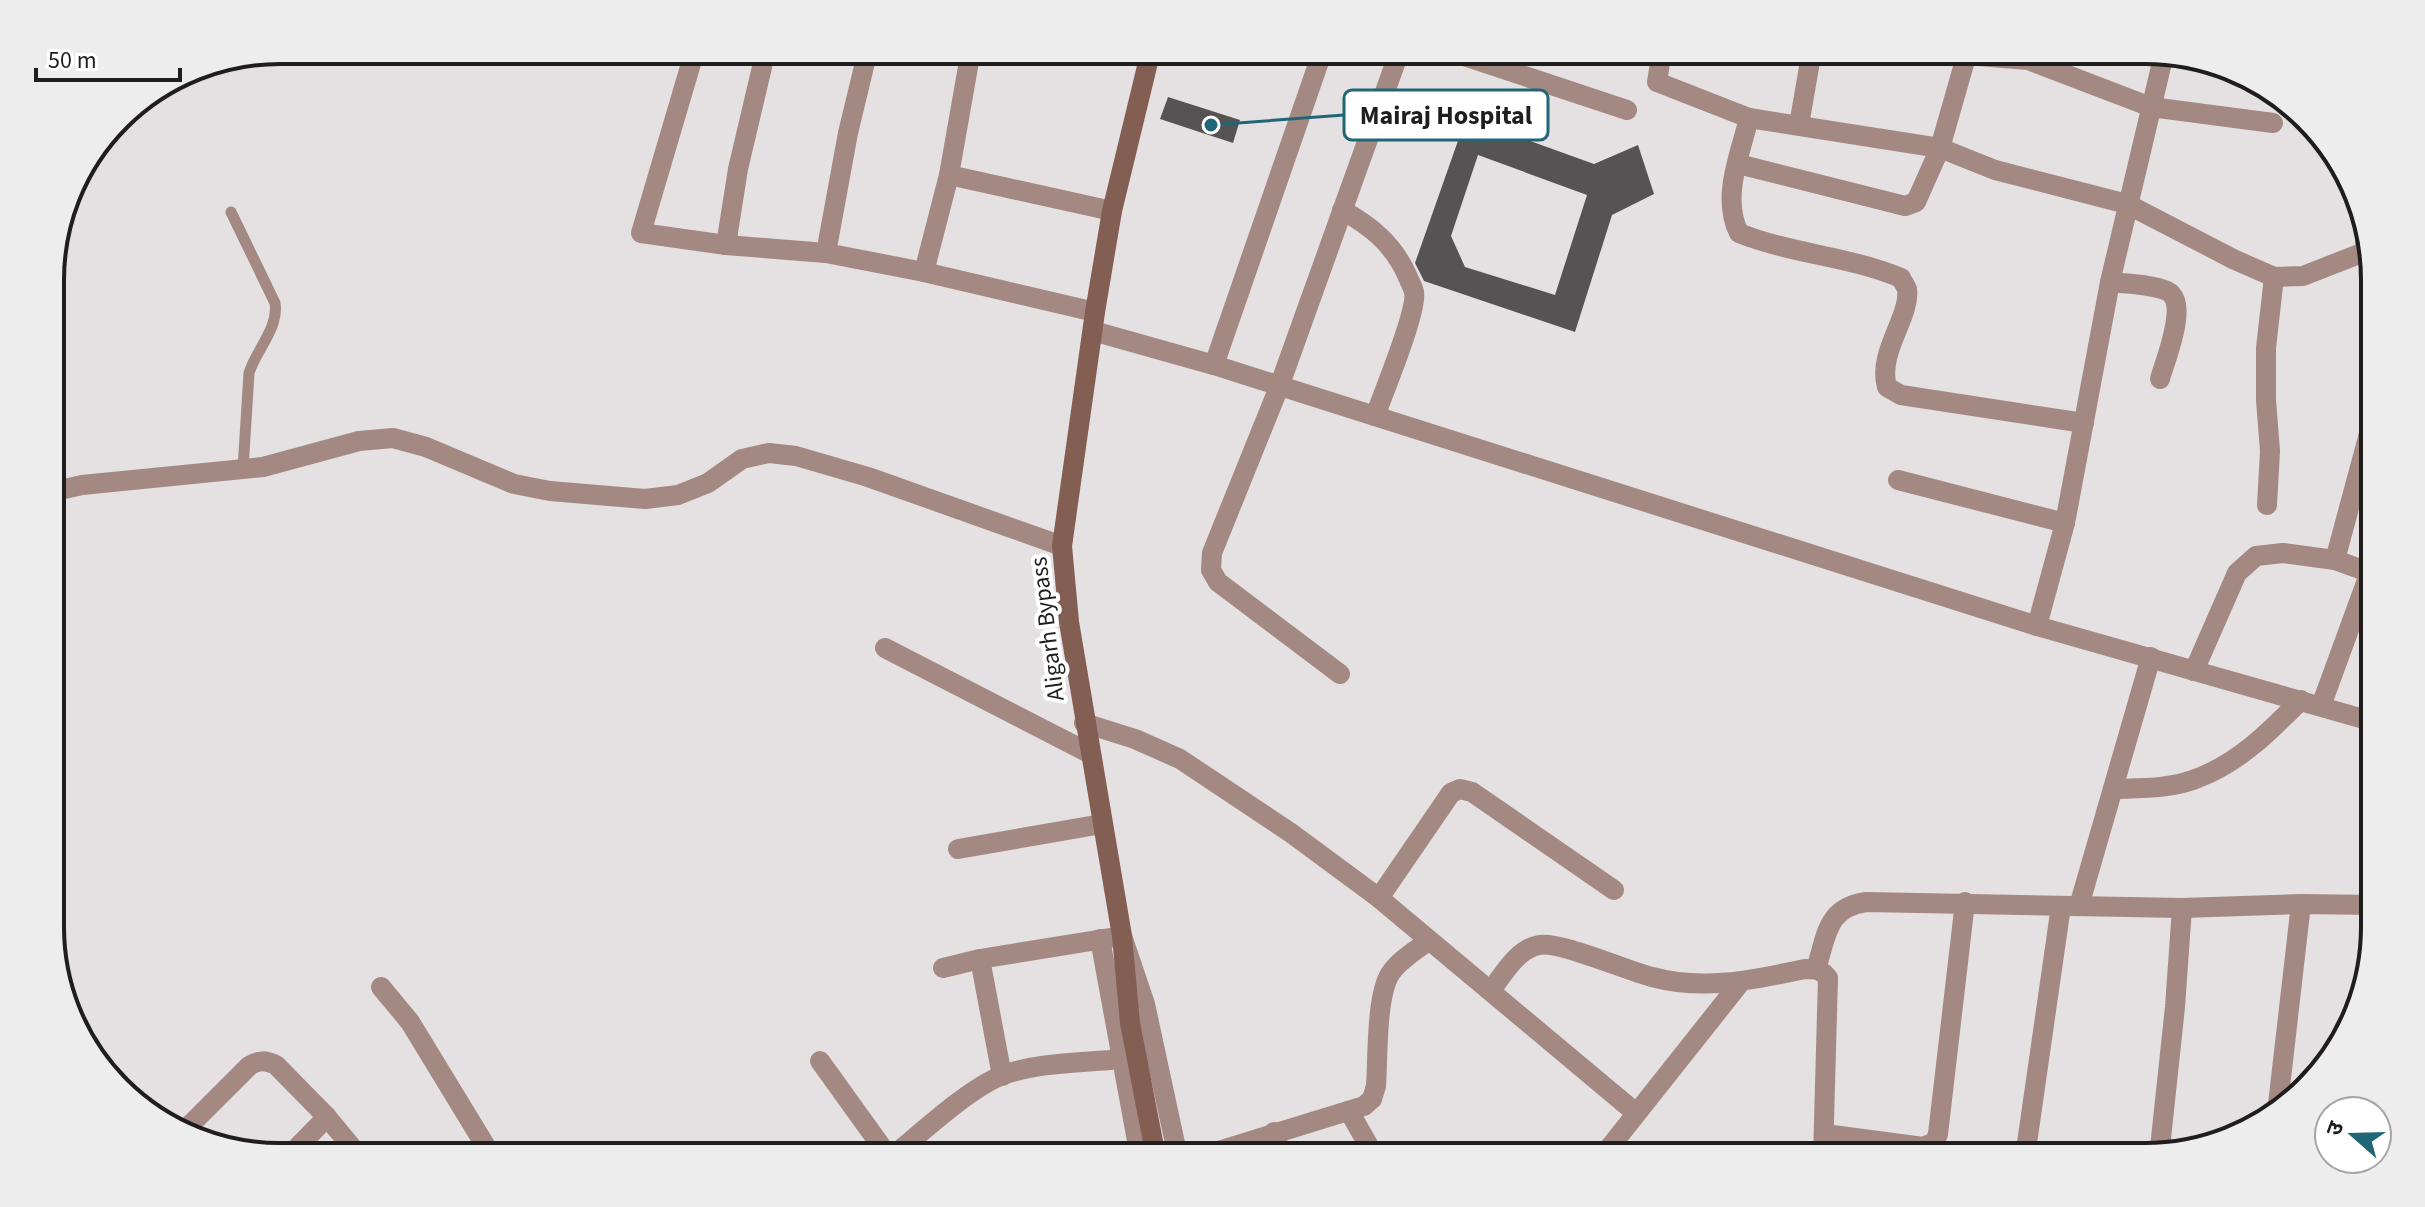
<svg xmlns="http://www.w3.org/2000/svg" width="2425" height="1207" font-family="'Source Sans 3','Noto Sans Devanagari',sans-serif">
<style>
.building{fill:#565355;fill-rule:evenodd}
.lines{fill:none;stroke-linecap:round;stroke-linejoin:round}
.service{stroke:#a38981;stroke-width:11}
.minor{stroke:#a38981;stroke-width:20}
.secondary{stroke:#835f53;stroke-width:20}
.labels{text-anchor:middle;stroke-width:8;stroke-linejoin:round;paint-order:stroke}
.street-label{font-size:24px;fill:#1f1d1e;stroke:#fff}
.rim{fill:none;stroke:#1f1d1e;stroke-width:4}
.leader{fill:none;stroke:#206676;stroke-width:3}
.callout-dot{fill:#206676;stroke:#fff;stroke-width:3}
.callout{fill:#fff;stroke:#206676;stroke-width:3}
.callout-label{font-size:26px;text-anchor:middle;font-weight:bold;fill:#1f1d1e}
</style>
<rect width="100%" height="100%" fill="#e5e0e1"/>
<!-- building -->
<g class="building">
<polygon points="1168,97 1240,120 1233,143 1160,119"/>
<path d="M1466 118 1594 164 1638 145 1654 194 1612 215 1575 332 1424 281 1415 263ZM1478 155 1587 195 1555 295 1465 267 1451 236Z"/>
</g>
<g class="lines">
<!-- service -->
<path class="service" d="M231 212 275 303C279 328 256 350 249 373L243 469"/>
<!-- minor -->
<g class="minor">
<polyline points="695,50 641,233 726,245 826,253"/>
<polyline points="868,50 848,133 826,253 924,272 1095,312"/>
<polyline points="1446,50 1627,110"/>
<path d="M1662 50 1657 82 1749 118C1740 155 1721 197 1739 233 1791 254 1849 256 1901 278 1901 279 1907 288 1907 289 1911 317 1877 352 1887 387L1901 395 2084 423"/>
<polyline points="1967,55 2028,60 2151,107 2273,123"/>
<polyline points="1749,118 1940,148 1995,170 2127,204 2233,259 2274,277 2303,276 2372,249"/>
<polyline points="1799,125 1812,50"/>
<polyline points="1738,164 1905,206 1916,202 1940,148 1968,50"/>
<polyline points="949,175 1112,211"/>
<path d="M1342 210C1371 226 1393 244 1407 275 1409 280 1413 287 1414 292 1418 310 1383 394 1375 416"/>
<polyline points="2365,230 2365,252"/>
<polyline points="726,245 738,169 766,50"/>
<polyline points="924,272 949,175 971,50"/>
<path d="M2110 282C2128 284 2151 284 2167 291 2190 302 2165 360 2160 379"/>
<polyline points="1093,331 1214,365 2037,626 2374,722"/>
<polyline points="1214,365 1323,50"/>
<polyline points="1898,480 2065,523"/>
<polyline points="51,492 82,485 263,467 359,441 393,438 426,447 514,484 550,491 645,499 678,495 708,483 742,459 769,453 796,456 868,477 1062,546"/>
<polyline points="2267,505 2270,451 2266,400 2266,348 2274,277"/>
<polyline points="2335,560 2374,415"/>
<polyline points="2037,626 2065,523 2110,282 2164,54"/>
<polyline points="885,648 1089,753"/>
<polyline points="2194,671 2237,573 2256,556 2283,553 2335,560 2374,574"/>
<polyline points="1340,674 1218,582 1211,570 1212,553 1279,387 1400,50"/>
<polyline points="2321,706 2370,572"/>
<polyline points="1084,723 1135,739 1180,759 1291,833 1379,898 1636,1113"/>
<path d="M2113 789C2141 788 2172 789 2198 778 2240 762 2270 731 2301 700"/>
<polyline points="958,849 1102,824"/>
<polyline points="1379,898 1451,793 1460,789 1472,792 1614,890"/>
<polyline points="2079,906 2151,657"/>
<polyline points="1100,939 1140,1157"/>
<polyline points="980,959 1002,1076"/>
<polyline points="943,968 980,959 1122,936 1145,1004 1178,1157"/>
<path d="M1816 969C1827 935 1826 908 1866 902L2182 908 2301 904 2375 905"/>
<polyline points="381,987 410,1022 485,1145 473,1157"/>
<path d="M1491 990C1504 974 1517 949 1539 945 1560 941 1627 971 1652 977 1704 991 1753 980 1805 969 1815 969 1821 969 1828 978L1823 1157"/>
<polyline points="820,1061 889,1157"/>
<polyline points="1349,1111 1375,1157"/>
<polyline points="2277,1113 2301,904"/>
<polyline points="1274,1132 1282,1157"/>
<path d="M181 1134 249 1066C259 1060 265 1060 276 1065L327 1117 360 1157"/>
<polyline points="1825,1134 1923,1147 1935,1142 1938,1134 1965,902"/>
<polyline points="288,1157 327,1117"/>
<path d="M892 1157C921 1133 969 1088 1003 1075 1040 1062 1083 1063 1121 1059"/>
<path d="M1199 1157 1364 1106 1372 1099 1376 1086C1378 1058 1376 997 1390 974 1399 960 1415 951 1428 941"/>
<polyline points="1602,1157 1740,983"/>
<polyline points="2025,1157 2061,906"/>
<polyline points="2159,1157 2175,1007 2182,908"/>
</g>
<!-- secondary -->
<polyline class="secondary" points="1151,50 1112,211 1095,312 1062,546 1069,622 1122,936 1130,1023 1156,1157"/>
</g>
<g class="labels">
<!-- street labels -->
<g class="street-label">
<text transform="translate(1047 629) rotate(-97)" y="8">Aligarh Bypass</text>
</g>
</g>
<!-- crop -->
<path d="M0 0H2425V1207H0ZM280 64H2145A216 216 0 0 1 2361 280V927A216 216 0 0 1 2145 1143H280A216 216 0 0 1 64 927V280A216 216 0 0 1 280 64Z" fill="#ededed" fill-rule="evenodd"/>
<path class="rim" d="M280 64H2145A216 216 0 0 1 2361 280V927A216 216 0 0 1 2145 1143H280A216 216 0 0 1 64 927V280A216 216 0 0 1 280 64Z"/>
<!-- callouts -->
<path class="leader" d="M1211 125L1344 115"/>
<circle class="callout-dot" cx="1211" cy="125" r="8"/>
<rect class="callout" x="1344" y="90" width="204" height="50" rx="8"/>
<g class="callout-label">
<text x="1446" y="124">Mairaj Hospital</text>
</g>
<!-- north arrow -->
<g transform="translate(2353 1135) rotate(290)"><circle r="38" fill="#ffffff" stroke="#a5a5a5" stroke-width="2"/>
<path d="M0-6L14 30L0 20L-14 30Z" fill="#206676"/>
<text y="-12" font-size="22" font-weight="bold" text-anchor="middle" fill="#1f1d1e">उ</text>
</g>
<!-- scale -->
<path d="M36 68v12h144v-12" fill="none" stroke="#1f1d1e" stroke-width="4"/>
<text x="48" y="68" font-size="24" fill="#1f1d1e" stroke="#ffffff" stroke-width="6" paint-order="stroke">50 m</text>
</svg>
